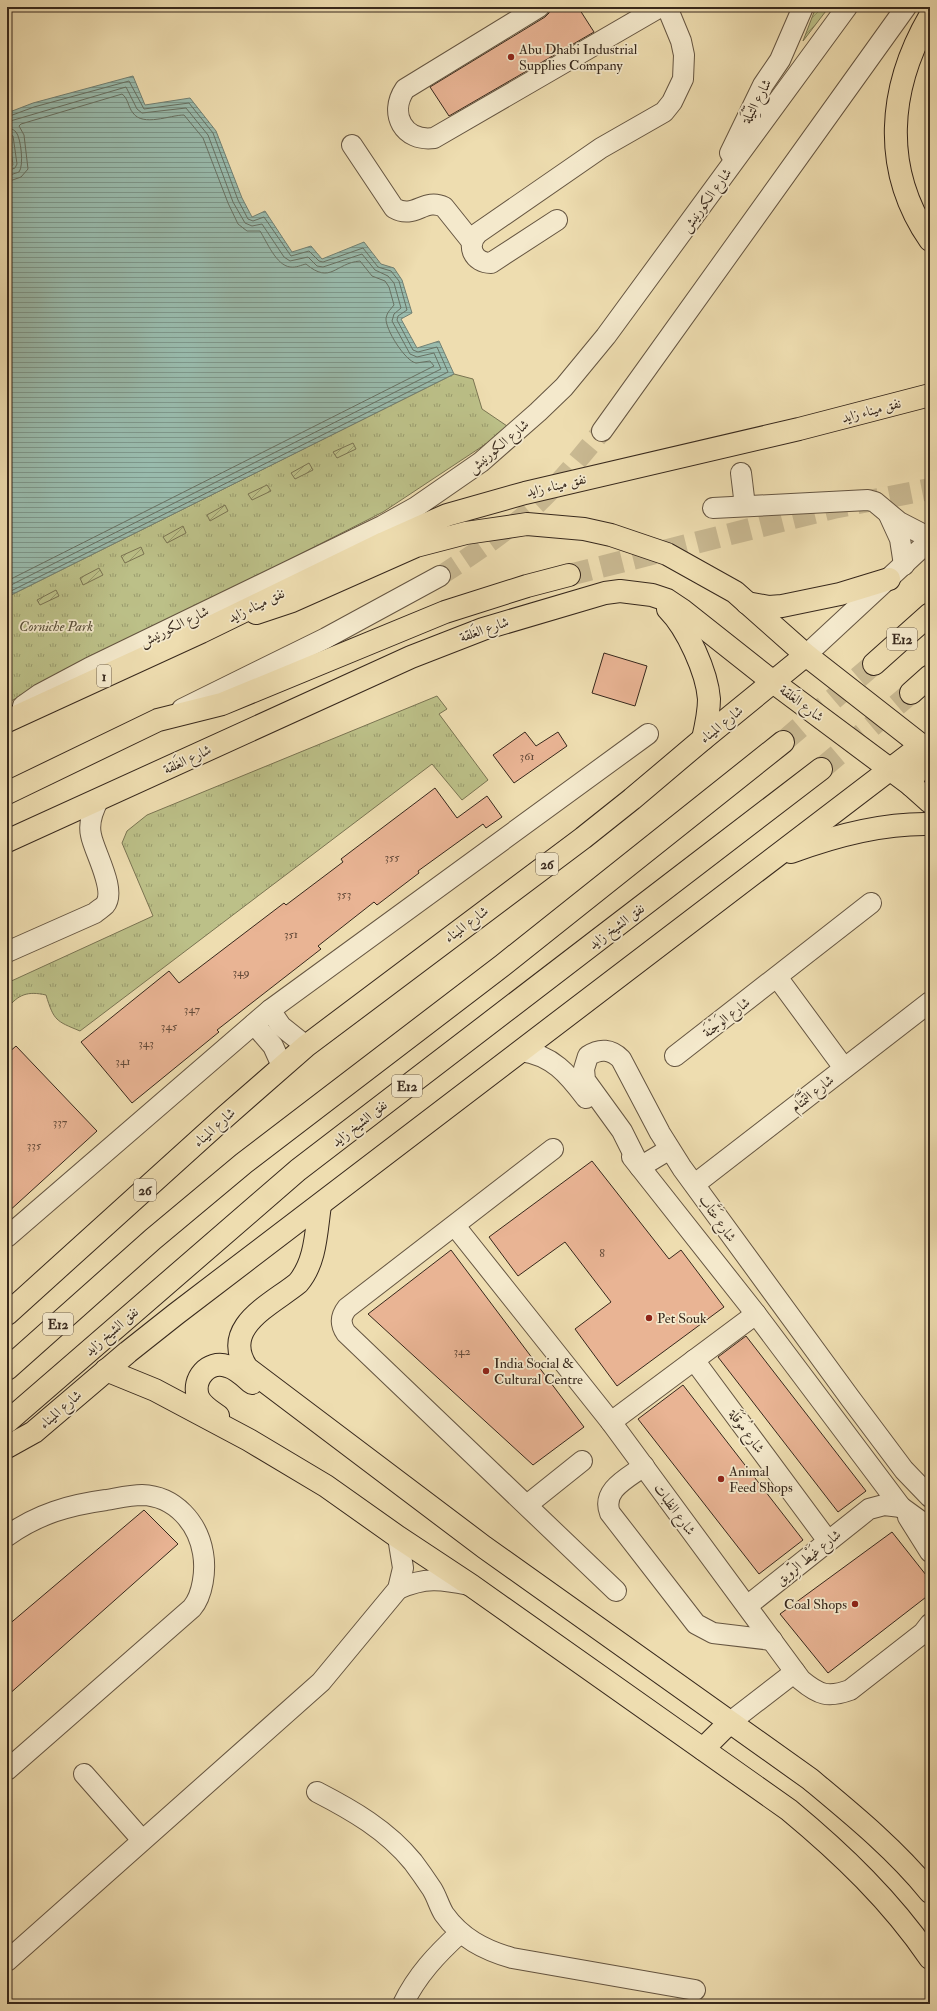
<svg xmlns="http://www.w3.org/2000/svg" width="937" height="2011" font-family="'IM FELL Double Pica',Amiri,serif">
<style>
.park{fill:url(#park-tufts);stroke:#7a7452}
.garden{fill:url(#garden-furrows);stroke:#7a7452}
.water{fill:url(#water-rules);stroke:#728073}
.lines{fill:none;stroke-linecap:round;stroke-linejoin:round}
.shore{stroke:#687264;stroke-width:1}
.building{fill:#e9b494;stroke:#37281c}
.minor-tunnel{stroke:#c9b992;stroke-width:20;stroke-dasharray:20 10;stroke-linecap:butt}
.highway-tunnel{stroke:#c9b992;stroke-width:22;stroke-dasharray:22 11;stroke-linecap:butt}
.minor-casing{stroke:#655541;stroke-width:22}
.major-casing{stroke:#37281c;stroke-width:24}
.highway-casing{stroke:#37281c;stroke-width:24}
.minor{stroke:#f4e9cc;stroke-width:20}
.major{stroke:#eeddb0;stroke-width:22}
.highway{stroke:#eeddb0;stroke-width:22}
.poi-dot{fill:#8f2418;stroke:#f4e9cc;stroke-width:1.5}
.labels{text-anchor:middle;stroke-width:3.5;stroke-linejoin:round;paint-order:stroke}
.number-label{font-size:12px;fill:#644b3a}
.shield{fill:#f4e9cc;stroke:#706251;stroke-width:1}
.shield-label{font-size:13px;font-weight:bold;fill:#37281c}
.poi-label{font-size:14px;fill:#37281c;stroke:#f4e9cc;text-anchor:start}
.street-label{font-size:14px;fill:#37281c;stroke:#f4e9cc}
.park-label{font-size:14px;font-style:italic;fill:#584e37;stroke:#f4e9cc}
</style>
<defs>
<pattern id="park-tufts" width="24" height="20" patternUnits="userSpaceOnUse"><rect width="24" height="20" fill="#bcc088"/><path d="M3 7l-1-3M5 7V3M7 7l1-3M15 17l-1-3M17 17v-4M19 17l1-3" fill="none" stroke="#9a9c6e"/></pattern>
<pattern id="garden-furrows" width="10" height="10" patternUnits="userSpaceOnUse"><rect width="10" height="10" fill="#bcc088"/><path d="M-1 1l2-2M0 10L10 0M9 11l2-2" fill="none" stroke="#9a9c6e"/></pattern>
<pattern id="water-rules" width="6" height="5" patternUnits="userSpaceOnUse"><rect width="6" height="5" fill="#99bbad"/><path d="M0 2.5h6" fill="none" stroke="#7e988c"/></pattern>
</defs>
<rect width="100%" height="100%" fill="#eeddb0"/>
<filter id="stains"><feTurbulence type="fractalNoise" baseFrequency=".005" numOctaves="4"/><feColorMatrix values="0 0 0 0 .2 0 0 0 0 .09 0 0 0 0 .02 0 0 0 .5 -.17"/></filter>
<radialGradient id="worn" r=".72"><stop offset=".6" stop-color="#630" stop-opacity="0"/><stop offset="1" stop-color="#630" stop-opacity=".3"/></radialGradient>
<!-- park -->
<g class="park">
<polygon points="454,374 473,379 482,409 510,428 383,512 7,703 7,597"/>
<path d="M437 696 447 709 439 714 488 780 462 800 432 764 80 1031C56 1021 54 1021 46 995 28 991 18 994 7 1009V983L153 916 122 843 127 831 147 815Z"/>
</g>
<!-- garden -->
<g class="garden">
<polygon points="816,7 829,7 803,41"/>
<polygon points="353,443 356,449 337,458 333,452"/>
<polygon points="309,463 313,470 295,479 291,473"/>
<polygon points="267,485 271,491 252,500 248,494"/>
<polygon points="225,505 228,511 210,521 207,515"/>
<polygon points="183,526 186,533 167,543 163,537"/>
<polygon points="141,547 144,554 125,563 121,556"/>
<polygon points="99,568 103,575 83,585 80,578"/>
<polygon points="56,590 59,596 40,605 37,600"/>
</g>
<!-- water -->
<polygon class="water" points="133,76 145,105 190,98 216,131 242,198 252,217 265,211 292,252 311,246 322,259 364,242 381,264 394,268 402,280 412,313 401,319 417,348 439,341 454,374 7,597 7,167 13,165 7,126 7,113 33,103"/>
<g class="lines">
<!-- shore -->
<g class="shore">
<polyline points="7,117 34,107 129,81 144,109 189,103 213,133 238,200 248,219 253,221 264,217 291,256 309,251 319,261 323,262 363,248 378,267 391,271 399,281 407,310 398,316 397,320 413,350 418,352 437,347 448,372 7,593"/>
<polyline points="7,122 126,87 137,109 142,113 186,108 208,135 233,202 245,223 252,226 262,224 284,257 290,261 308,257 317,266 323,267 362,254 375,270 388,276 394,283 401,308 394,314 392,321 410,354 417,357 434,353 441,369 7,587"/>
<path d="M7 128C10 128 13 129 16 132 21 138 24 166 19 172L7 176"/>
<polyline points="7,133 13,136 17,164 15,168 7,171"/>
<path d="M7 182 21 177 28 169 24 135 19 126 21 124 122 94C128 98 128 107 133 113 143 127 170 115 184 115L203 138 228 203 238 224 247 231H260C267 242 276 265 290 267 296 268 301 265 306 264 331 285 335 263 360 261L372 276 385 281 389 287 394 305C391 309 387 312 386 318 385 329 405 361 416 363L430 361 434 366 7 581"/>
</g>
</g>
<!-- building -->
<g class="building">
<polygon points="550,7 578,7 594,32 449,116 430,87 545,17 549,13"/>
<polygon points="604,653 647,666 635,706 592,693"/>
<polygon points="525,732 536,746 558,732 567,746 514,783 493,755"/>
<polygon points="435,788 457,818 487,796 502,817 486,828 483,824 418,871 419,873 377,905 374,902 318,946 321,949 217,1030 219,1032 132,1103 81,1042 169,971 179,983 284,903 286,905 343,862 341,859"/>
<polygon points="16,1046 97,1131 7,1213 7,1054"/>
<polygon points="592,1161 669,1259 681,1250 724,1307 617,1386 575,1329 611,1302 565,1242 518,1276 489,1237"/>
<polygon points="451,1250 584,1427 533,1465 368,1314"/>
<polygon points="746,1336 866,1491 838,1512 718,1357"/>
<polygon points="683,1385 803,1540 759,1574 638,1419"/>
<polygon points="144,1510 178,1544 7,1696 7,1626"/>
<polygon points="892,1532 930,1580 930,1594 828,1673 780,1614"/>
</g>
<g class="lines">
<!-- minor-tunnel -->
<path class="minor-tunnel" d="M440 576C469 557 499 537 526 514 555 489 578 460 602 431"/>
<!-- highway-tunnel -->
<g class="highway-tunnel">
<polyline points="569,575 833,508 930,489"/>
<polyline points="783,742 874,664"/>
<polyline points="821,769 911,693"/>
</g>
<!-- minor casing -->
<g class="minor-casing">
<g id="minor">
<path d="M539 7 405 89C388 114 404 142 434 138L660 7"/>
<path d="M352 145 394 208C415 220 424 197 444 207L472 242"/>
<polyline points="730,153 763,85 780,60 803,7"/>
<path d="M557 220 491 263C474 263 465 246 478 233L601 148 664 112 672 102 683 79 684 55 681 41 667 7"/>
<polyline points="602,431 906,7"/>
<polyline points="741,473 745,506"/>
<polyline points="713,508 868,500 875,502 899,522 930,538"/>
<polyline points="889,515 900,539 904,565"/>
<polyline points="806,655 930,540"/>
<polyline points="23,706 40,694 89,668 382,526 416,507 481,462 538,412 564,387 606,336 847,7"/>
<polyline points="182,709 326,638 440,576"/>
<path d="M7 952 95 913C98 910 102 908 105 905 117 890 94 852 91 835 88 822 93 810 99 799"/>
<polyline points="777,977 844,1068"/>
<polyline points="270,1010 281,1026 306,1046"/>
<polyline points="254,1024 273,1046 282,1066"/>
<path d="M521 1051C552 1055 568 1074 586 1098"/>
<polyline points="675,1056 871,903"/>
<path d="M553 1149 347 1308C340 1317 340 1324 346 1333L616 1591"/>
<path d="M670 1149 640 1167 622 1131 585 1080 584 1069 588 1056C600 1048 611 1049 621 1059L660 1133 682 1168 850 1398 904 1470 930 1497"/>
<polyline points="632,1157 756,1314 901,1507 930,1528"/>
<polyline points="695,1184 930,1002"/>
<path d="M455 1226 611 1422 801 1680C819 1695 828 1698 850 1690L923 1633 930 1624"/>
<polyline points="7,1237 270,1010 648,734"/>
<polyline points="694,1360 828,1541"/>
<polyline points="611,1422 756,1314"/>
<path d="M644 1466C628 1478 601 1490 610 1513L696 1624 713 1633 772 1640"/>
<polyline points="527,1505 582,1461"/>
<polyline points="908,1517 930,1552"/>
<path d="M7 1536C38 1514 69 1505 106 1500 118 1498 131 1495 142 1495 175 1496 198 1523 203 1553 206 1570 203 1595 192 1608L7 1770"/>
<path d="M398 1589C425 1577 441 1579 469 1585"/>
<polyline points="747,1606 869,1509 884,1505 901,1507"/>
<polyline points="729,1723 795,1672"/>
<polyline points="84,1774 142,1840"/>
<path d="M317 1792C352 1810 387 1830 413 1862 419 1870 426 1880 432 1889 437 1897 439 1906 444 1914 461 1938 484 1950 512 1958L695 1990"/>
<polyline points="7,1961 321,1682 398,1589 403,1568 398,1537"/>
<path d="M403 2004C417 1975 437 1954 460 1933"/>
</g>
</g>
<!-- major casing -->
<g class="major-casing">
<g id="major">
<polyline points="747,603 769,607 782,606 840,594 889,579"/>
<path d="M668 609C687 628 707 672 709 699 709 713 706 726 703 739"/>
<polyline points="256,613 292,601 416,546 466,533 527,524 584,529 611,535 667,554 735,592 806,655 930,752"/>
<path d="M911 785C914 774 919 766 930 762"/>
<polyline points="7,841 411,657 483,629 605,593 620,591 652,595 667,600 682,610 773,682 911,785 930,802"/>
<path d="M791 852C834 836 884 823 930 824"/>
<path d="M320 1205C316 1232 316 1262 298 1283 271 1305 220 1327 247 1368L484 1547 810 1779C852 1814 895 1849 930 1892"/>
<polyline points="7,1314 226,1116 306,1046 583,838 632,799 703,739 806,655"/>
<path d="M106 1370 155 1390 249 1440 326 1486 398 1537 472 1586 789 1810C842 1854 891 1901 930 1958"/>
<path d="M218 1416C211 1411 202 1406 198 1397 192 1379 208 1360 227 1366 236 1368 245 1377 252 1383"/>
<polyline points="7,1447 34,1432 128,1352 176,1314 922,745"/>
<polyline points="703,1749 729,1723"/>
</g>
</g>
<!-- highway casing -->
<g class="highway-casing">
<g id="highway">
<path d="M930 16C888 88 881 169 930 240"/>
<polyline points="874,664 930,614"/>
<polyline points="911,693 930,676"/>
<polyline points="7,721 201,632 384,543 447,515 525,493 799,429 930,395"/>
<polyline points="7,793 158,720 222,704 445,612 527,586 569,575"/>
<polyline points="7,1369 153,1239 244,1163 503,965 783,742"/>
<polyline points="7,1422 298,1170 821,769"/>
</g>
</g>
<!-- minor -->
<use href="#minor" class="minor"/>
<!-- major -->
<use href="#major" class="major"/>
<!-- highway -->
<use href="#highway" class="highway"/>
</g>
<!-- markers -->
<g class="poi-dot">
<circle cx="511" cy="57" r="4"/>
<circle cx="649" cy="1318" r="4"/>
<circle cx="486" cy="1371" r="4"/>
<circle cx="721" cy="1479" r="4"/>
<circle cx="855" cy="1604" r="4"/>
</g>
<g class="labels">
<!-- number labels -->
<g class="number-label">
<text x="527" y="760">361</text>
<text x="392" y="861">355</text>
<text x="344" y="898">353</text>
<text x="291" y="938">351</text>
<text x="241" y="976">349</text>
<text x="192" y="1013">347</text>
<text x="169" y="1030">345</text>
<text x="146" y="1047">343</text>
<text x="123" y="1065">341</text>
<text x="60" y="1126">337</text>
<text x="34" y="1149">335</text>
<text x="602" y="1257">8</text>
<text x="462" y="1355">342</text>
</g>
<!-- shield labels -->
<g class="shield">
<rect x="887" y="628" width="30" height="22" rx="3"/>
<rect x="97" y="665" width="14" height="22" rx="3"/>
<rect x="536" y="853" width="22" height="22" rx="3"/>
<rect x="392" y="1075" width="30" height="22" rx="3"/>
<rect x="134" y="1179" width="22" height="22" rx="3"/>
<rect x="43" y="1313" width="30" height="22" rx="3"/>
</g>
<g class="shield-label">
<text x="902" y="644">E12</text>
<text x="104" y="681">1</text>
<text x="547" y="869">26</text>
<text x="407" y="1091">E12</text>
<text x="145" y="1195">26</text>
<text x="58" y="1329">E12</text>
</g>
<!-- poi labels -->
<g class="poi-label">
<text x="519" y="54">Abu Dhabi Industrial<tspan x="519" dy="16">Supplies Company</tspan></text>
<text x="657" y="1323">Pet Souk</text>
<text x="494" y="1368">India Social &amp;<tspan x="494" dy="16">Cultural Centre</tspan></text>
<text x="729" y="1476">Animal<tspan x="729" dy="16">Feed Shops</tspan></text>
<text x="847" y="1609" text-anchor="end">Coal Shops</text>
</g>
<!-- street labels -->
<g class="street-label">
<text transform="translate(756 101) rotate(-62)" y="5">شارع التِّيْلَة</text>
<text transform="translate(706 200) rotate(-54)" y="5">شارع الكورنيش</text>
<text transform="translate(871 410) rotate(-15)" y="5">نفق ميناء زايد</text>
<text transform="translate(498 446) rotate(-40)" y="5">شارع الكورنيش</text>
<text transform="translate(556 485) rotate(-13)" y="5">نفق ميناء زايد</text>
<text transform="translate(256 605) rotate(-26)" y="5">نفق ميناء زايد</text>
<text transform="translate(174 626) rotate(-26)" y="5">شارع الكورنيش</text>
<text transform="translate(484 629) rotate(-19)" y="5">شارع الغَلقة</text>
<text transform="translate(802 703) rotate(37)" y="5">شارع الغَلقة</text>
<text transform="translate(721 724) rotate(-39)" y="5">شارع الميناء</text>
<text transform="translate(187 759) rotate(-25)" y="5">شارع الغَلقة</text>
<text transform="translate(466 924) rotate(-37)" y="5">شارع الميناء</text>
<text transform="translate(616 926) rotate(-37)" y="5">نفق الشيخ زايد</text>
<text transform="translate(726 1017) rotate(-38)" y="5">شارع الوَجْنَة</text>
<text transform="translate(812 1093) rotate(-38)" y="5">شارع التَّمْتَام</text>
<text transform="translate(359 1123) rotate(-38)" y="5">نفق الشيخ زايد</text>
<text transform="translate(214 1127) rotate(-42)" y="5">شارع الميناء</text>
<text transform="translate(718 1218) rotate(55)" y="5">شارع عَتَّاب</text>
<text transform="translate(111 1331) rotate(-41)" y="5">نفق الشيخ زايد</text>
<text transform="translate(60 1409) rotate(-41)" y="5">شارع الميناء</text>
<text transform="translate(747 1431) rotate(54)" y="5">شارع مُوقَلَة</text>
<text transform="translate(675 1509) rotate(54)" y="5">شارع الظبات</text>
<text transform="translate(808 1557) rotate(-39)" y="5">شارع غَيْط الرِّويق</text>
</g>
<!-- park labels -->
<g class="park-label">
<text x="56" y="631">Corniche Park</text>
</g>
</g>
<!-- margin -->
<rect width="937" height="2011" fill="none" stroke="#eeddb0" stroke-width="24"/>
<rect x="8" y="8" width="921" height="1995" fill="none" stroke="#37281c" stroke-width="2"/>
<rect x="12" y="12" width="913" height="1987" fill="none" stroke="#37281c"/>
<rect width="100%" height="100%" filter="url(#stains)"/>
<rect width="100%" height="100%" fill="url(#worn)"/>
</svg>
